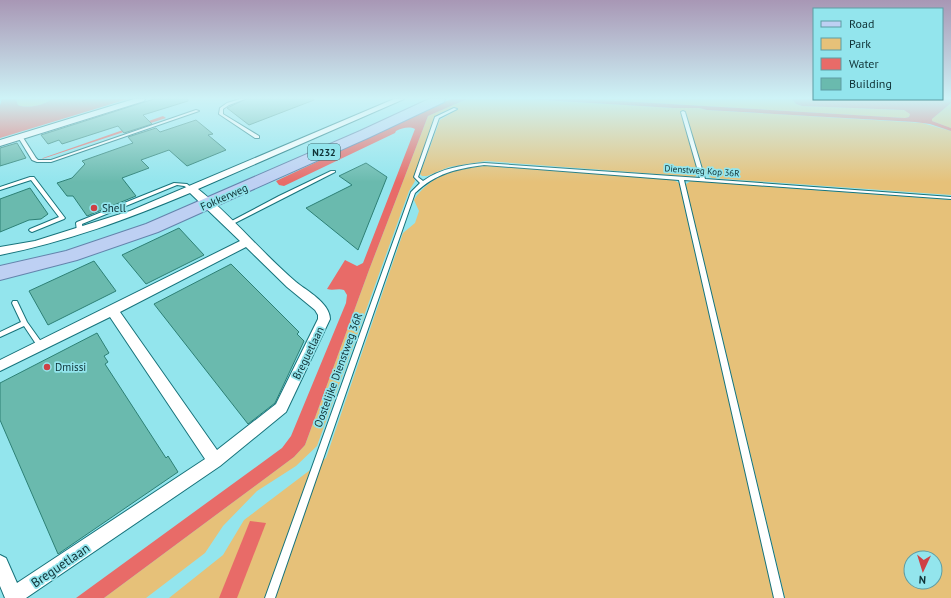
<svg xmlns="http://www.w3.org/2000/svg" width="951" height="598" font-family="'PT Sans',sans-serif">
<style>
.green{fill:#e6c179;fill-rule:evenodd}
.water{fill:#e86b68}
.building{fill:#6abaae;stroke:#2d8075}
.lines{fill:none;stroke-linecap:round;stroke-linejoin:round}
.service-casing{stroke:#17737b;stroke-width:2}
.minor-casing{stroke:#17737b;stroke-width:2}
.primary-casing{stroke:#6484ac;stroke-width:2}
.service{fill:#fff;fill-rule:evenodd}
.minor{fill:#fff;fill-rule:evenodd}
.primary{fill:#bed0f3;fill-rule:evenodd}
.poi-dot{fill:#cf4044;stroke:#93e5ed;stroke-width:1.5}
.labels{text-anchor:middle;stroke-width:3.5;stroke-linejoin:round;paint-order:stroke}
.far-street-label{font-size:9px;fill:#0f3236;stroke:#93e5ed}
.shield{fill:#93e5ed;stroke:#37686d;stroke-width:1}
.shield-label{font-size:10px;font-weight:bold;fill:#0f3236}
.street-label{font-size:11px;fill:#0f3236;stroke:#93e5ed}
.poi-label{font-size:11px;fill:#0f3236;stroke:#93e5ed;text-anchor:start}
.near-street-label{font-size:13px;fill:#0f3236;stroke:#93e5ed}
</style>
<rect width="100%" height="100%" fill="#93e5ed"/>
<!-- green -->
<g class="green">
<path d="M16 99H52C44 105 28 109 18 105Z"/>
<polygon points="467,99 526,99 674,108 699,108 707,110 922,123 951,131 951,195 712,178 704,173 685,112 682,112 699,170 695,177 486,161 449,167 427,176 422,176 420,174 440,120 458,109 455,107 440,113 433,121 414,177 415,181 409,191 317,446 296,466 257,491 223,526 205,553 146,598 104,598 294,457 305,445 369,270 428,116"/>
<polygon points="587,99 792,99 796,104 802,106 903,110 908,111 910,114 909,117 905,118"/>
<polygon points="951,103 951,128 932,121 932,119"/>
<path d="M486 166 672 179 679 183 774 598H169L223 555 244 520 326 458 403 233 415 223 419 211 414 200C431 174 456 169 486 166Z"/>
<path d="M691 181 951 200V598H785L686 187V184ZM911 558H935V582H911Z"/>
</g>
<!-- water -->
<g class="water">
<path d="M2 99H16L18 105C28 109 44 105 52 99H128L0 138V105Z"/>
<path d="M451 99H467L428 116 369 270 305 445 294 457 104 598H76L282 448 291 436 346 303 347 295 344 290C338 288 333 291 327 289L345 260 357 266 363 263 415 129C409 126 402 128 396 131L395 133 284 186 279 185 276 181Z"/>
<polygon points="526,99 587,99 905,118 909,117 910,114 904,110 802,106 796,104 792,99 951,99 951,103 932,119 932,121 951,128 951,131 930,124 915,122 707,110 699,108 674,108"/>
<polygon points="163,116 166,118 42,159 43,158"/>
<polygon points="250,521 266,523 237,598 219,598"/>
</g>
<!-- building -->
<g class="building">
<polygon points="154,99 188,99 188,101 143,115 152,124 124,133 118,126 62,144 59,140 48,144 41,135"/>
<polygon points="246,99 314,99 314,100 249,125 227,108"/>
<polygon points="196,120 213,134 208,135 226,150 187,166 169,150 141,160 149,168 122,178 136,196 87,216 73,196 67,196 57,183 72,178 85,164 82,161 133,143 128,137 156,128 160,132"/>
<polygon points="17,143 26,158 0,166 0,148"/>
<polygon points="366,163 387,177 358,250 306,208 352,185 339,176"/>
<polygon points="30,188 48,214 41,219 29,220 0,232 0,199"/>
<polygon points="179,228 204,255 146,284 122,255"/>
<polygon points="94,261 116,291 48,325 29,291"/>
<polygon points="231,264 299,332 297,334 304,341 275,403 248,424 154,304"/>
<polygon points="97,333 109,353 104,356 108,362 105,364 166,458 168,456 178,472 58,554 0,420 0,383"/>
</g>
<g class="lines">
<!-- service casing -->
<g class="service-casing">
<g id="service">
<polygon points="240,99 245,99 229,105 223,109 223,114 259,136 259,138 255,138 219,114 220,108 227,103"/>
<path d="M454 108 457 109 439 118 418 177 423 181C441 168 463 165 484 163L700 178 681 112 683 111 685 112 705 179 951 197V199L684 180 784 598H774L679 180 484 165C456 169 436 173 415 193L275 598H265L411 192 420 183 414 177 435 117Z"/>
<polygon points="196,110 199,111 51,162 37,162 32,160 18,137 22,136 36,158 38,160 51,160"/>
<polygon points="331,171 335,171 335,172 231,225 227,225 226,224 279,196"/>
<polygon points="30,177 34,177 65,218 64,219 32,232 30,231 29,230 30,229 59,217 31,180 0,190 0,187"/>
<polygon points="174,183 187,184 192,188 190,189 184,186 177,185 82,224 83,231 80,233 77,231 76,223 77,222"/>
<polygon points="13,301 17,301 27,322 42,343 43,345 42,347 40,348 38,347 24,326 0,337 0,332 21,322 12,303"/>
</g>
</g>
<!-- minor casing -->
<g class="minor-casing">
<g id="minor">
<polygon points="134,99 145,99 144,101 0,146 0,140"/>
<path d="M394 99H404L198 189C233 217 262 253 296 282 307 291 330 303 330 319L286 412 220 466 26 598H5L0 586V555L6 558 17 583 205 459 110 317 0 371V360L240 241 190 193C128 219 66 242 0 255V247L35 241 130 211ZM246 247 287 287 315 310 318 315V319L276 404 217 450 120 312Z"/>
</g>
</g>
<!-- primary casing -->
<g class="primary-casing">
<polygon id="primary" points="429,99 445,99 444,102 370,137 158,232 77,260 0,280 0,266 66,251 146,224 360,131"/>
</g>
<!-- service -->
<use href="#service" class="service"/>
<!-- minor -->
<use href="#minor" class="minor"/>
<!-- primary -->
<use href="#primary" class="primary"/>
</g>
<!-- sky -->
<linearGradient id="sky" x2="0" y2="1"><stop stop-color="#a897b5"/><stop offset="0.54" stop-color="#cef3f7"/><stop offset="1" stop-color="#cef3f7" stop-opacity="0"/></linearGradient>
<rect width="951" height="182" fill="url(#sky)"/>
<!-- markers -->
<g class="poi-dot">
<circle cx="94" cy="208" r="4"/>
<circle cx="47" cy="367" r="4"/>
</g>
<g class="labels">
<!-- far-street labels -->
<g class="far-street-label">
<text transform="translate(702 171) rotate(4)" y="3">Dienstweg Kop 36R</text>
</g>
<!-- shield labels -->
<rect class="shield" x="308" y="144" width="32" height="16" rx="3"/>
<g class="shield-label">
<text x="324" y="156">N232</text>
</g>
<!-- street labels -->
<g class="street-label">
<text transform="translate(224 197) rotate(-24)" y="4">Fokkerweg</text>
<text transform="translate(308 353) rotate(-64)" y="4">Breguetlaan</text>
<text transform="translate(338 370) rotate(-70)" y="4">Oostelijke Dienstweg 36R</text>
</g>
<!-- poi labels -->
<g class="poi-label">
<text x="102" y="212">Shell</text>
<text x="55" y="371">Dmissi</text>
</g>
<!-- near-street labels -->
<g class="near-street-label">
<text transform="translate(60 565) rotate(-34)" y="5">Breguetlaan</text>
</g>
</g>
<!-- legend -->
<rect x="813" y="8" width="130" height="92" fill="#93e5ed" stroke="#5e9da4"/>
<rect x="821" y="21" width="20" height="6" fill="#bed0f3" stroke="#5e9da4"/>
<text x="849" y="28" font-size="12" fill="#0f3236">Road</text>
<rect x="821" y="38" width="20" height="12" fill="#e6c179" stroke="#5e9da4"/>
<text x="849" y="48" font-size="12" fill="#0f3236">Park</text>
<rect x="821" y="58" width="20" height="12" fill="#e86b68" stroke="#5e9da4"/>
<text x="849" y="68" font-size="12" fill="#0f3236">Water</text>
<rect x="821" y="78" width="20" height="12" fill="#6abaae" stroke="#5e9da4"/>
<text x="849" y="88" font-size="12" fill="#0f3236">Building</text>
<!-- north arrow -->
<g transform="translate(923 570) rotate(184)"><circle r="19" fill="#93e5ed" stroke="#5e9da4"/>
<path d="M0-3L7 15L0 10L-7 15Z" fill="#cf4044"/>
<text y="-6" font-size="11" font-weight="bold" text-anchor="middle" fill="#0f3236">N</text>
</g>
</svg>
